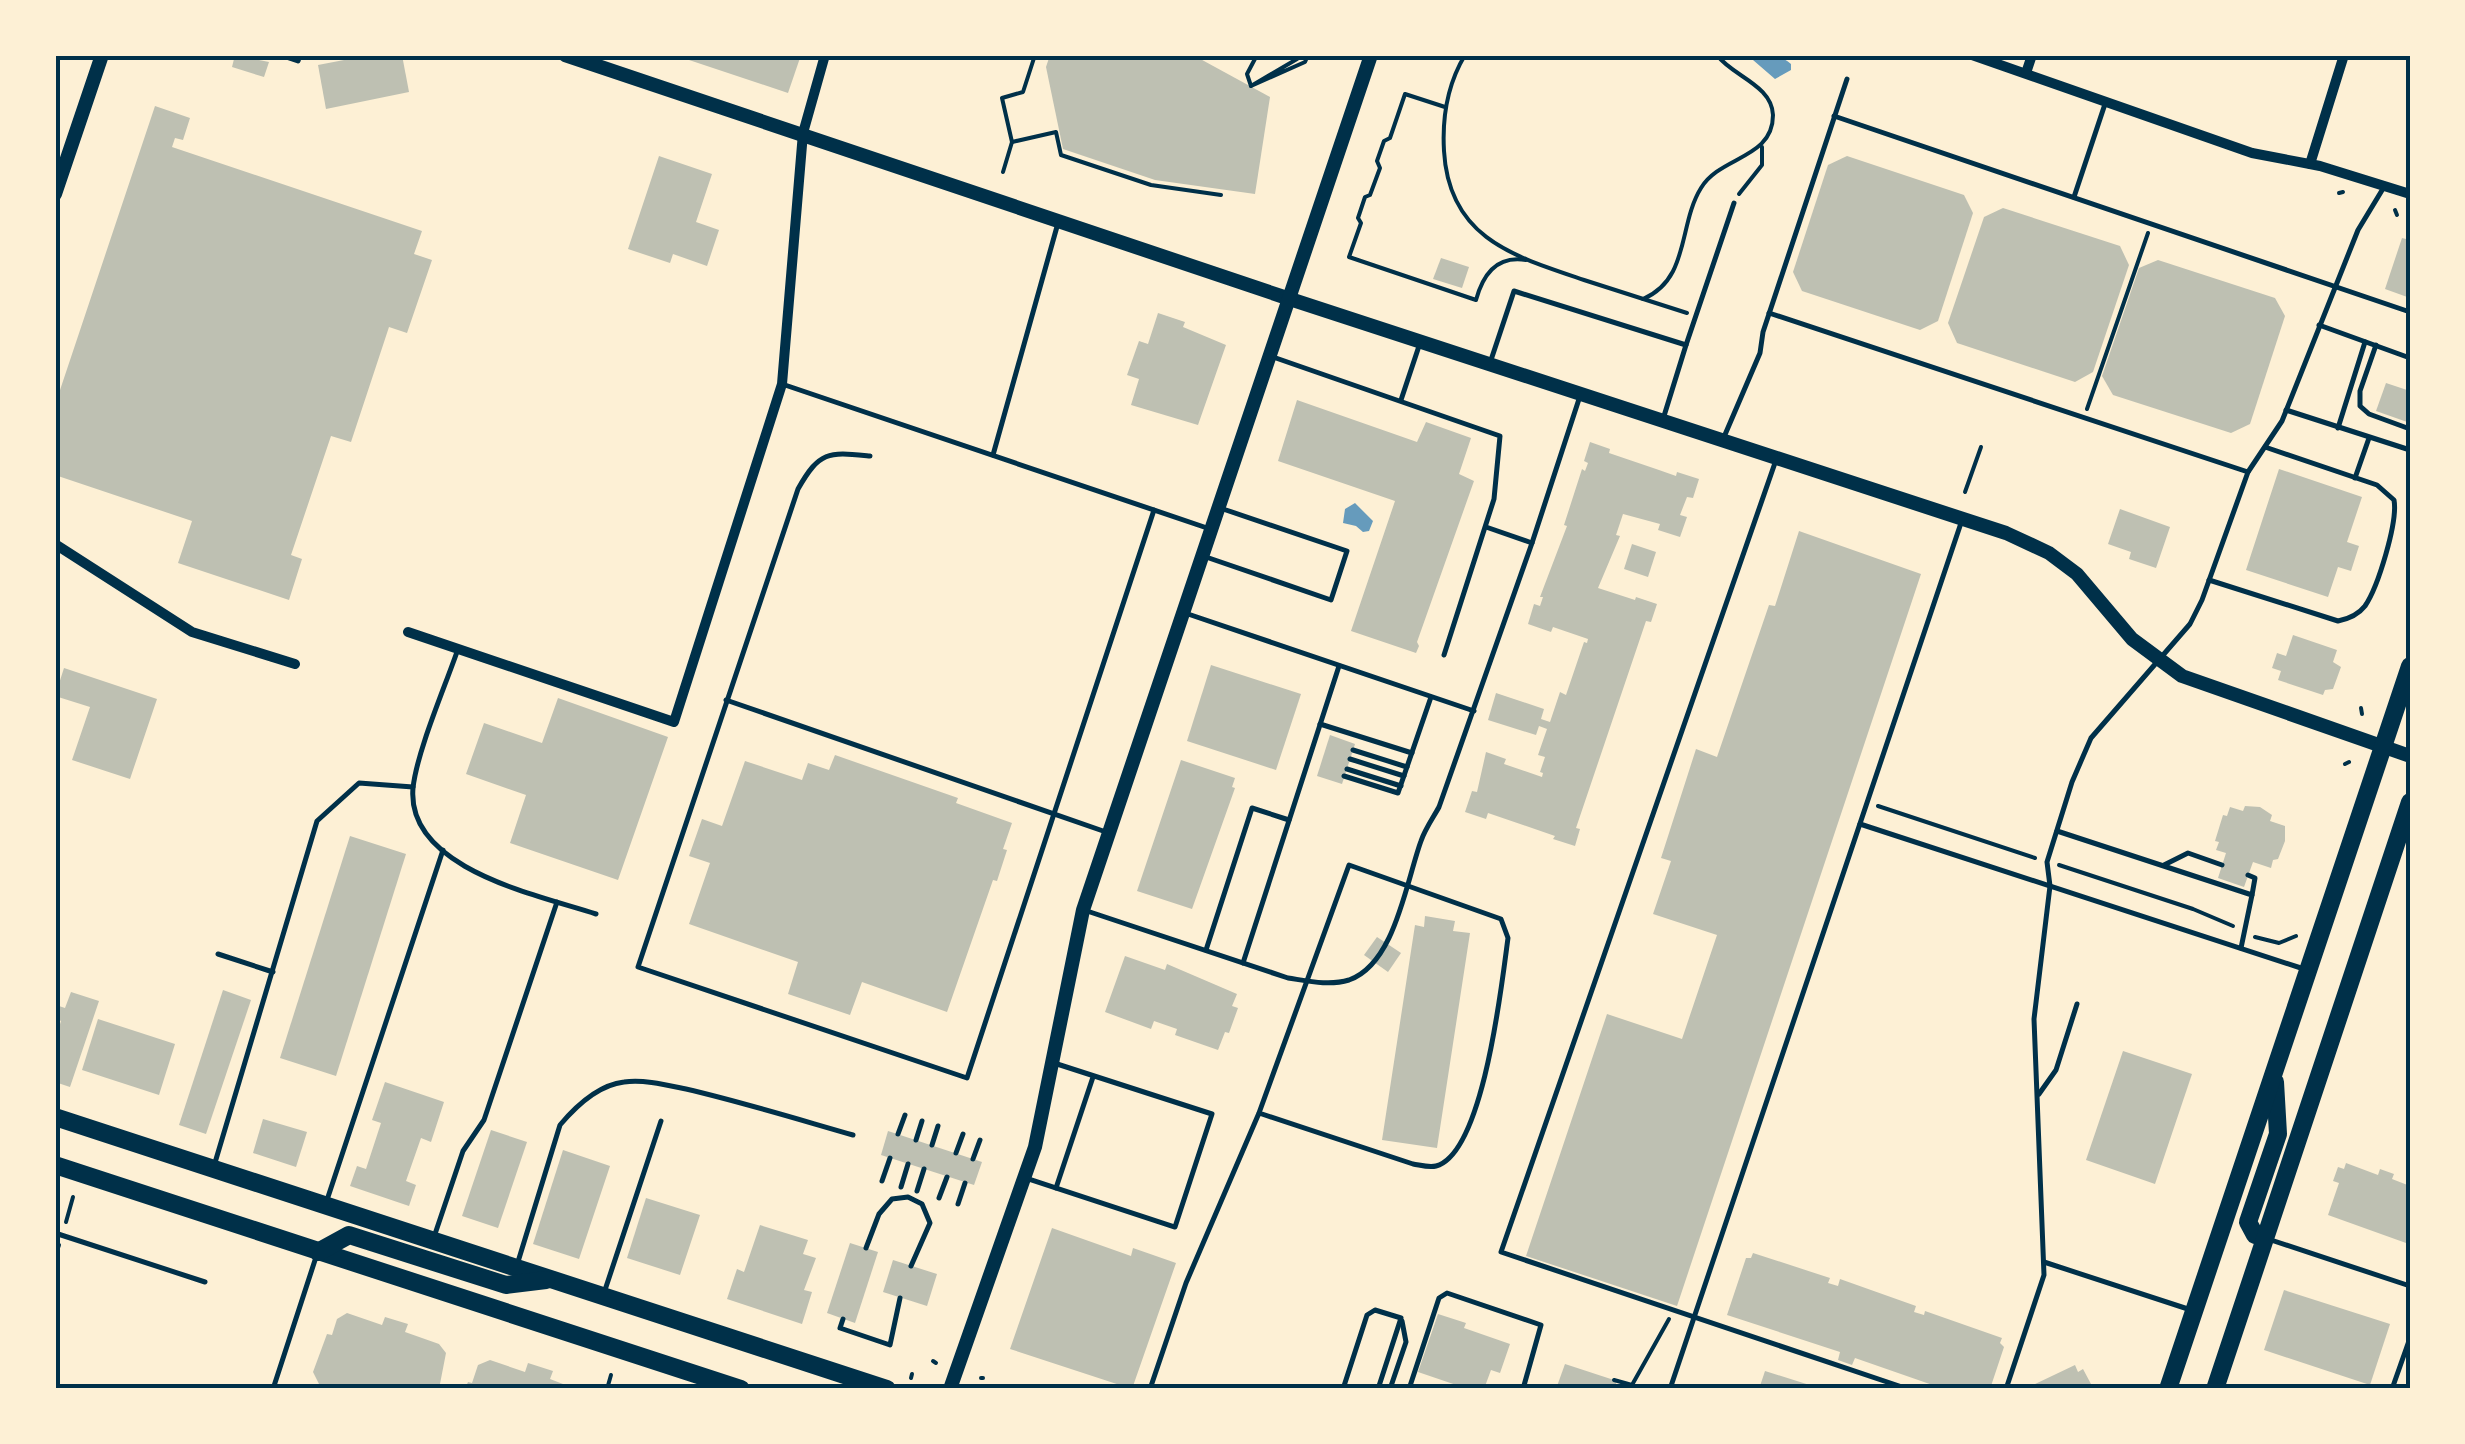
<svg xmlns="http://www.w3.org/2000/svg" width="2465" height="1444" font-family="Signika,sans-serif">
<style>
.water{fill:#669bbc}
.building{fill:#bec0b2}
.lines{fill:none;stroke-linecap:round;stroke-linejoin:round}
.path{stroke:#003049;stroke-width:4}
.service{stroke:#003049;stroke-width:5}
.minor{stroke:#003049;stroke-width:10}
.tertiary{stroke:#003049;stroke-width:14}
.primary{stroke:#003049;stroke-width:18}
.neatline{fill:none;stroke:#003049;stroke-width:4}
</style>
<rect width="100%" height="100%" fill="#fdf0d5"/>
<!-- water -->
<g class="water">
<path d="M1753 55C1767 55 1780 54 1791 64V70L1775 79 1753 60Z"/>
<polygon points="1355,503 1373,521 1369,531 1363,532 1356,526 1343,523 1345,509"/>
</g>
<!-- building -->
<g class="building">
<polygon points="235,55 269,62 264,77 232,67"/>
<polygon points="370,55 402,55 409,92 326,109 318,65"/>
<polygon points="674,55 801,55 788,93"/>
<polygon points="1050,55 1193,55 1270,97 1255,194 1155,180 1063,149 1046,67"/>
<polygon points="155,106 190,118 183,140 175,138 172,147 422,231 414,254 432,260 407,333 389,327 351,442 331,436 291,555 302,559 289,600 178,563 192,521 55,475 55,405"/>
<polygon points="659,156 712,174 696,222 719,230 707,266 673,254 670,263 628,249"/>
<polygon points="1847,156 1964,195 1973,213 1938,321 1920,330 1802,291 1793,272 1828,165"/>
<polygon points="2003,208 2120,246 2129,265 2093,372 2075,382 1957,343 1948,323 1984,217"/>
<polygon points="2402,238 2410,240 2410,298 2385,289"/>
<polygon points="1441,258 1469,267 1462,288 1433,279"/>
<polygon points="2158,260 2275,298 2285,316 2250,424 2231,433 2113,395 2102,376 2139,268"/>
<polygon points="1158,313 1185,322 1183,327 1226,345 1198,425 1131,405 1139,379 1127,375 1139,341 1148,344"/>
<polygon points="2386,383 2410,391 2410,423 2376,411"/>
<polygon points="1297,400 1417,442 1426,422 1471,438 1459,474 1474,481 1417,642 1419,646 1416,653 1351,631 1395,501 1278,461"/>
<polygon points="1590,442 1610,449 1609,453 1659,470 1676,476 1677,472 1699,479 1693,498 1687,497 1680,515 1687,517 1680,537 1658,530 1660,524 1623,514 1616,535 1620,536 1598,588 1635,600 1636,597 1657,604 1651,622 1646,621 1576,828 1580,829 1575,846 1553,839 1555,836 1488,813 1486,819 1465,812 1472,791 1477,792 1486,752 1506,759 1504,764 1542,777 1543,773 1540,772 1545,757 1538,755 1547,729 1539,726 1536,735 1488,720 1496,693 1544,709 1541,719 1550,722 1560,692 1566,695 1584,642 1587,643 1588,639 1553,627 1551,632 1528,624 1534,604 1540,606 1543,597 1540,597 1567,526 1564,525 1582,469 1585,471 1588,463 1584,461"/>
<polygon points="2279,469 2362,497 2347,542 2359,546 2351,571 2338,567 2328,597 2246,570"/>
<polygon points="2120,509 2170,527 2156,568 2129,559 2131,552 2108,544"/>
<polygon points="1799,531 1921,574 1677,1306 1526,1256 1607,1014 1682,1039 1717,935 1653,914 1671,861 1661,858 1696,749 1717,757 1769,605 1775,606"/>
<polygon points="1632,544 1656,552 1648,577 1624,569"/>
<polygon points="2293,635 2337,650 2333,662 2341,667 2333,689 2325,690 2323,695 2278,680 2281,671 2272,668 2277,653 2286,656"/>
<polygon points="1211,665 1301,694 1276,770 1187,741"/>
<polygon points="64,668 157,699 130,779 72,760 90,707 55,696"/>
<polygon points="558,698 668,737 618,880 510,843 526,795 466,774 484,723 542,743"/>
<polygon points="1330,735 1355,744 1342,784 1317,776"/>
<polygon points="835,755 958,798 956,803 1012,823 1003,849 1007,850 997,881 993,880 947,1012 862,982 850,1015 788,994 798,962 689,924 710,863 689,856 702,819 722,826 745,761 802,780 808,763 829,770"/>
<polygon points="1181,760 1235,778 1232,787 1235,788 1192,909 1137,891"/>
<polygon points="2245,806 2260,807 2272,815 2270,821 2285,826 2285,841 2278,859 2273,860 2271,868 2253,862 2244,887 2218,878 2226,853 2216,850 2219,842 2215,841 2223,815 2227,816 2230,807 2243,811"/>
<polygon points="350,836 406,854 336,1076 280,1058"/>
<polygon points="1425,916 1455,921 1453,931 1470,933 1437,1148 1382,1140 1415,925 1424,927"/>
<polygon points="1377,937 1401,953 1388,972 1364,955"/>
<polygon points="1125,956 1165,970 1167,964 1237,994 1232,1006 1238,1008 1229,1033 1225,1032 1218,1050 1175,1035 1177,1029 1154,1021 1151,1029 1105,1012"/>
<polygon points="223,990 251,1000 206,1134 179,1125"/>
<polygon points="71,992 99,1001 70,1087 55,1082 55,1040 61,1021 55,1018 55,1008 56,1005 65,1008"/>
<polygon points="98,1019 175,1044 159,1095 82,1070"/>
<polygon points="2123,1051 2192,1074 2155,1184 2086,1160"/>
<polygon points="385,1082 444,1102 431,1142 421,1138 406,1181 416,1185 409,1206 350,1186 357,1166 366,1169 381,1123 372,1120"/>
<polygon points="263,1119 307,1132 296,1167 253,1153"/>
<polygon points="491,1130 527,1142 498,1228 462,1216"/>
<polygon points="888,1131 982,1162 974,1185 881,1155"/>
<polygon points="563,1150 610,1166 579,1259 533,1244"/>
<polygon points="2346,1163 2378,1175 2380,1169 2394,1174 2392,1179 2410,1186 2410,1231 2406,1243 2328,1215 2339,1183 2333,1181 2338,1167 2344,1169"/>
<polygon points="646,1198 700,1215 680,1275 627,1258"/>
<polygon points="760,1225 808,1240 803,1254 816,1258 804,1290 812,1292 802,1324 727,1299 737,1269 744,1272"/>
<polygon points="1052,1228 1131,1256 1133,1248 1176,1263 1132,1389 1010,1349"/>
<polygon points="850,1243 878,1252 855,1323 827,1313"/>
<polygon points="1753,1253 1830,1278 1828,1283 1838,1286 1840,1279 1916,1306 1914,1312 1924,1315 1925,1311 2002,1338 2000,1343 2004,1347 1990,1389 1944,1389 1855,1358 1852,1365 1838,1360 1840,1352 1727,1315 1746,1258 1751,1258"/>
<polygon points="893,1260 937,1274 927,1306 883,1292"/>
<polygon points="2284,1290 2390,1324 2370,1385 2264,1350"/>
<polygon points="347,1313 382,1325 385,1317 408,1324 405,1332 439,1344 446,1353 439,1389 321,1388 313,1372 327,1334 332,1335 337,1319"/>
<polygon points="1438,1314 1466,1323 1464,1328 1510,1344 1500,1373 1491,1370 1484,1389 1468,1389 1418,1372"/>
<polygon points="490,1360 525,1372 528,1363 553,1371 550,1379 576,1389 465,1389 468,1382 472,1383 478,1365"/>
<polygon points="1565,1364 1617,1381 1614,1389 1556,1389"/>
<polygon points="2075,1365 2078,1372 2083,1369 2091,1384 2086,1389 2035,1389 2033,1385"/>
<polygon points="1765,1371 1819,1388 1819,1389 1759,1389"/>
</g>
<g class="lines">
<!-- path -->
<g class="path">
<polyline points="1299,55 1297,59 1251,86 1305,62 1308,55"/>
<path d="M1465 55C1447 85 1442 117 1444 151 1449 238 1513 256 1584 280 1619 291 1653 302 1687 313"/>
<polyline points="1251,86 1247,74 1257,55"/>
<path d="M1445 107 1405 94 1390 138 1384 141 1377 161 1380 168 1370 195 1365 197 1358 218 1361 223 1349 257 1476 300C1483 274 1497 255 1526 260"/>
<polyline points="1012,142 1056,132 1061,155 1151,185 1221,195"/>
<polyline points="1003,172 1012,142 1002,98 1023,92 1035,55"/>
<polyline points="2339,193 2343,192"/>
<polyline points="1739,194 1762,165 1762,147"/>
<polyline points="2395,210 2397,215"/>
<path d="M1643 299C1690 279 1678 225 1701 188 1720 156 1773 159 1773 115 1772 85 1732 76 1717 55"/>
<polyline points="2087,409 2148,233"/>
<polyline points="1965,492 1981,447"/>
<polyline points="2361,708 2362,714"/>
<polyline points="2345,764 2349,762"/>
<polyline points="1878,806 2035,858"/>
<polyline points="2059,865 2193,909 2233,926"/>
<polyline points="2255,937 2279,943 2296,936"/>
<polyline points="66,1222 73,1197"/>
<polyline points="55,1256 59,1245"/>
<polyline points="933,1361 936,1363"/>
<polyline points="911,1378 912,1374"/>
<polyline points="981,1378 983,1378"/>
<polyline points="1614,1380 1632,1385 1669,1319"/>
<polyline points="607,1389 611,1375"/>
</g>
<!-- service -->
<g class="service">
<polyline points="280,55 298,61 300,55"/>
<polyline points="1834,116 2410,312"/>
<polyline points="2074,197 2106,101"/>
<polyline points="1769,313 2248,472"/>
<polyline points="2319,325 2410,358"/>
<polyline points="1686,345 1734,203"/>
<polyline points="2376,345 2360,391 2360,406 2369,414 2410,429"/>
<polyline points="1273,357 1500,436 1494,499 1444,655"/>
<polyline points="1491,360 1514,291 1686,345 1664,416"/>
<polyline points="782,384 1210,529"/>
<polyline points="1401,400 1419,346"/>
<polyline points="2286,410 2410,450"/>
<polyline points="2338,428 2365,342"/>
<polyline points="1724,437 1760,353 1763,332 1847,79"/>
<polyline points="993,455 1058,223"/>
<path d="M870 456C829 452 820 450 798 489L638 967 967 1078 1154 510"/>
<polyline points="1776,460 1501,1252 1908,1389"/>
<polyline points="2355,478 2369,438"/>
<polyline points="1486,527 1532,543"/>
<polyline points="1206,557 1331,600 1347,551 1220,508"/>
<path d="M2209 580 2338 621C2348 619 2358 615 2365 606 2378 587 2398 522 2394 500L2377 485 2265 447"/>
<polyline points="1188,614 1474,711"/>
<path d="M458 649C445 687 417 751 413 788 406 869 538 895 596 914"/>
<polyline points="726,700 1106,832"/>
<polyline points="1320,724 1412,753"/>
<polyline points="1353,750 1407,767"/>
<polyline points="1350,759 1404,776"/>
<polyline points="1347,769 1401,786"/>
<polyline points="1344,776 1398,793 1431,697"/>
<polyline points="1860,824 2304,969"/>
<polyline points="2057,831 2252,895 2241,948"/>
<polyline points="2164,865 2188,853 2222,865"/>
<polyline points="2248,875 2255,878 2252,895"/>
<path d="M1087 911 1288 978C1308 981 1329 986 1349 980 1395 964 1406 882 1421 841 1425 829 1433 818 1439 807L1532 543 1580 396"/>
<polyline points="1206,950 1252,808 1289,820"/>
<polyline points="218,954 273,972"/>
<polyline points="1243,963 1339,666"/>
<polyline points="2039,1094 2056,1070 2077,1004"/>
<polyline points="898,1134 905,1115"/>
<polyline points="916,1140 922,1121"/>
<polyline points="932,1145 938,1126"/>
<polyline points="956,1153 963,1134"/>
<polyline points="973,1159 980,1140"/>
<polyline points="214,1166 317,821 359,783 413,787"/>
<polyline points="1029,1179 1175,1227 1212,1114 1054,1063"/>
<polyline points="882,1181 890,1158"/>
<polyline points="901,1187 908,1164"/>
<polyline points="1056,1188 1093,1077"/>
<polyline points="917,1191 924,1169"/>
<polyline points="939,1198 947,1177"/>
<polyline points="326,1203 443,850"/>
<polyline points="958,1204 965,1183"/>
<polyline points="55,1233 205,1282"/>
<polyline points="434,1237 463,1151 484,1120 557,902"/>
<polyline points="2268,1239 2410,1286"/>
<polyline points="866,1248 879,1214 892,1199 908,1197 922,1204 930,1223 911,1266"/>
<polyline points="2044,1262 2191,1310"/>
<path d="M517 1265 560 1125C576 1106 598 1085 624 1082 643 1079 667 1085 686 1089 742 1102 797 1119 853 1135"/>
<polyline points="604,1293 661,1121"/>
<polyline points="843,1319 840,1328 890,1345 900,1298"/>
<polyline points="273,1389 317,1254"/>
<path d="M1150 1389 1186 1283 1259 1113 1349 865 1501 919 1508 938C1502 981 1484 1153 1436 1166 1429 1168 1420 1165 1413 1164L1259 1113"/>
<polyline points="1343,1389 1367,1315 1375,1310 1401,1318 1378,1389"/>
<polyline points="1390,1389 1406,1342 1402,1321"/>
<polyline points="1409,1389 1439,1298 1447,1293 1541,1325 1523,1389"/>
<polyline points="1670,1389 1962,520"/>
<polyline points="2006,1389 2044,1275 2034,1019 2050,886 2047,862 2072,782 2091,738 2190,624 2202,600 2248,472 2282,421 2358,230 2384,187"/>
<polyline points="2392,1389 2410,1338"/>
</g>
<!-- minor -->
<g class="minor">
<polyline points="1972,55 2252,153 2320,166 2410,194"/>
<polyline points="2026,73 2032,55"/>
<polyline points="2310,164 2344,55"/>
<polyline points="55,544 192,632 295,664"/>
<polyline points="408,632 674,722 782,384 803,133 825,55"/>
</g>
<!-- tertiary -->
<g class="tertiary">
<polyline points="565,55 1290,299 2006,533 2049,553 2077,574 2132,639 2182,676 2410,756"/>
<polyline points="55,194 102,55"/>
<polyline points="950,1389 1035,1147 1083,910 1371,55"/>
</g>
<!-- primary -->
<g class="primary">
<polyline points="55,1117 887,1389"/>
<polyline points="55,1165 741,1389"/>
<polyline points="2265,1238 2255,1235 2248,1222 2278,1134 2275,1082"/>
<polyline points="318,1252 349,1235 506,1285 546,1280"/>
<polyline points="2168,1389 2410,666"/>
<polyline points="2215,1389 2410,802"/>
</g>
</g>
<!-- border -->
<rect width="2465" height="1444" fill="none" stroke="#fdf0d5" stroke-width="115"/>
<rect x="58" y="58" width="2350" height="1328" class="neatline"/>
</svg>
